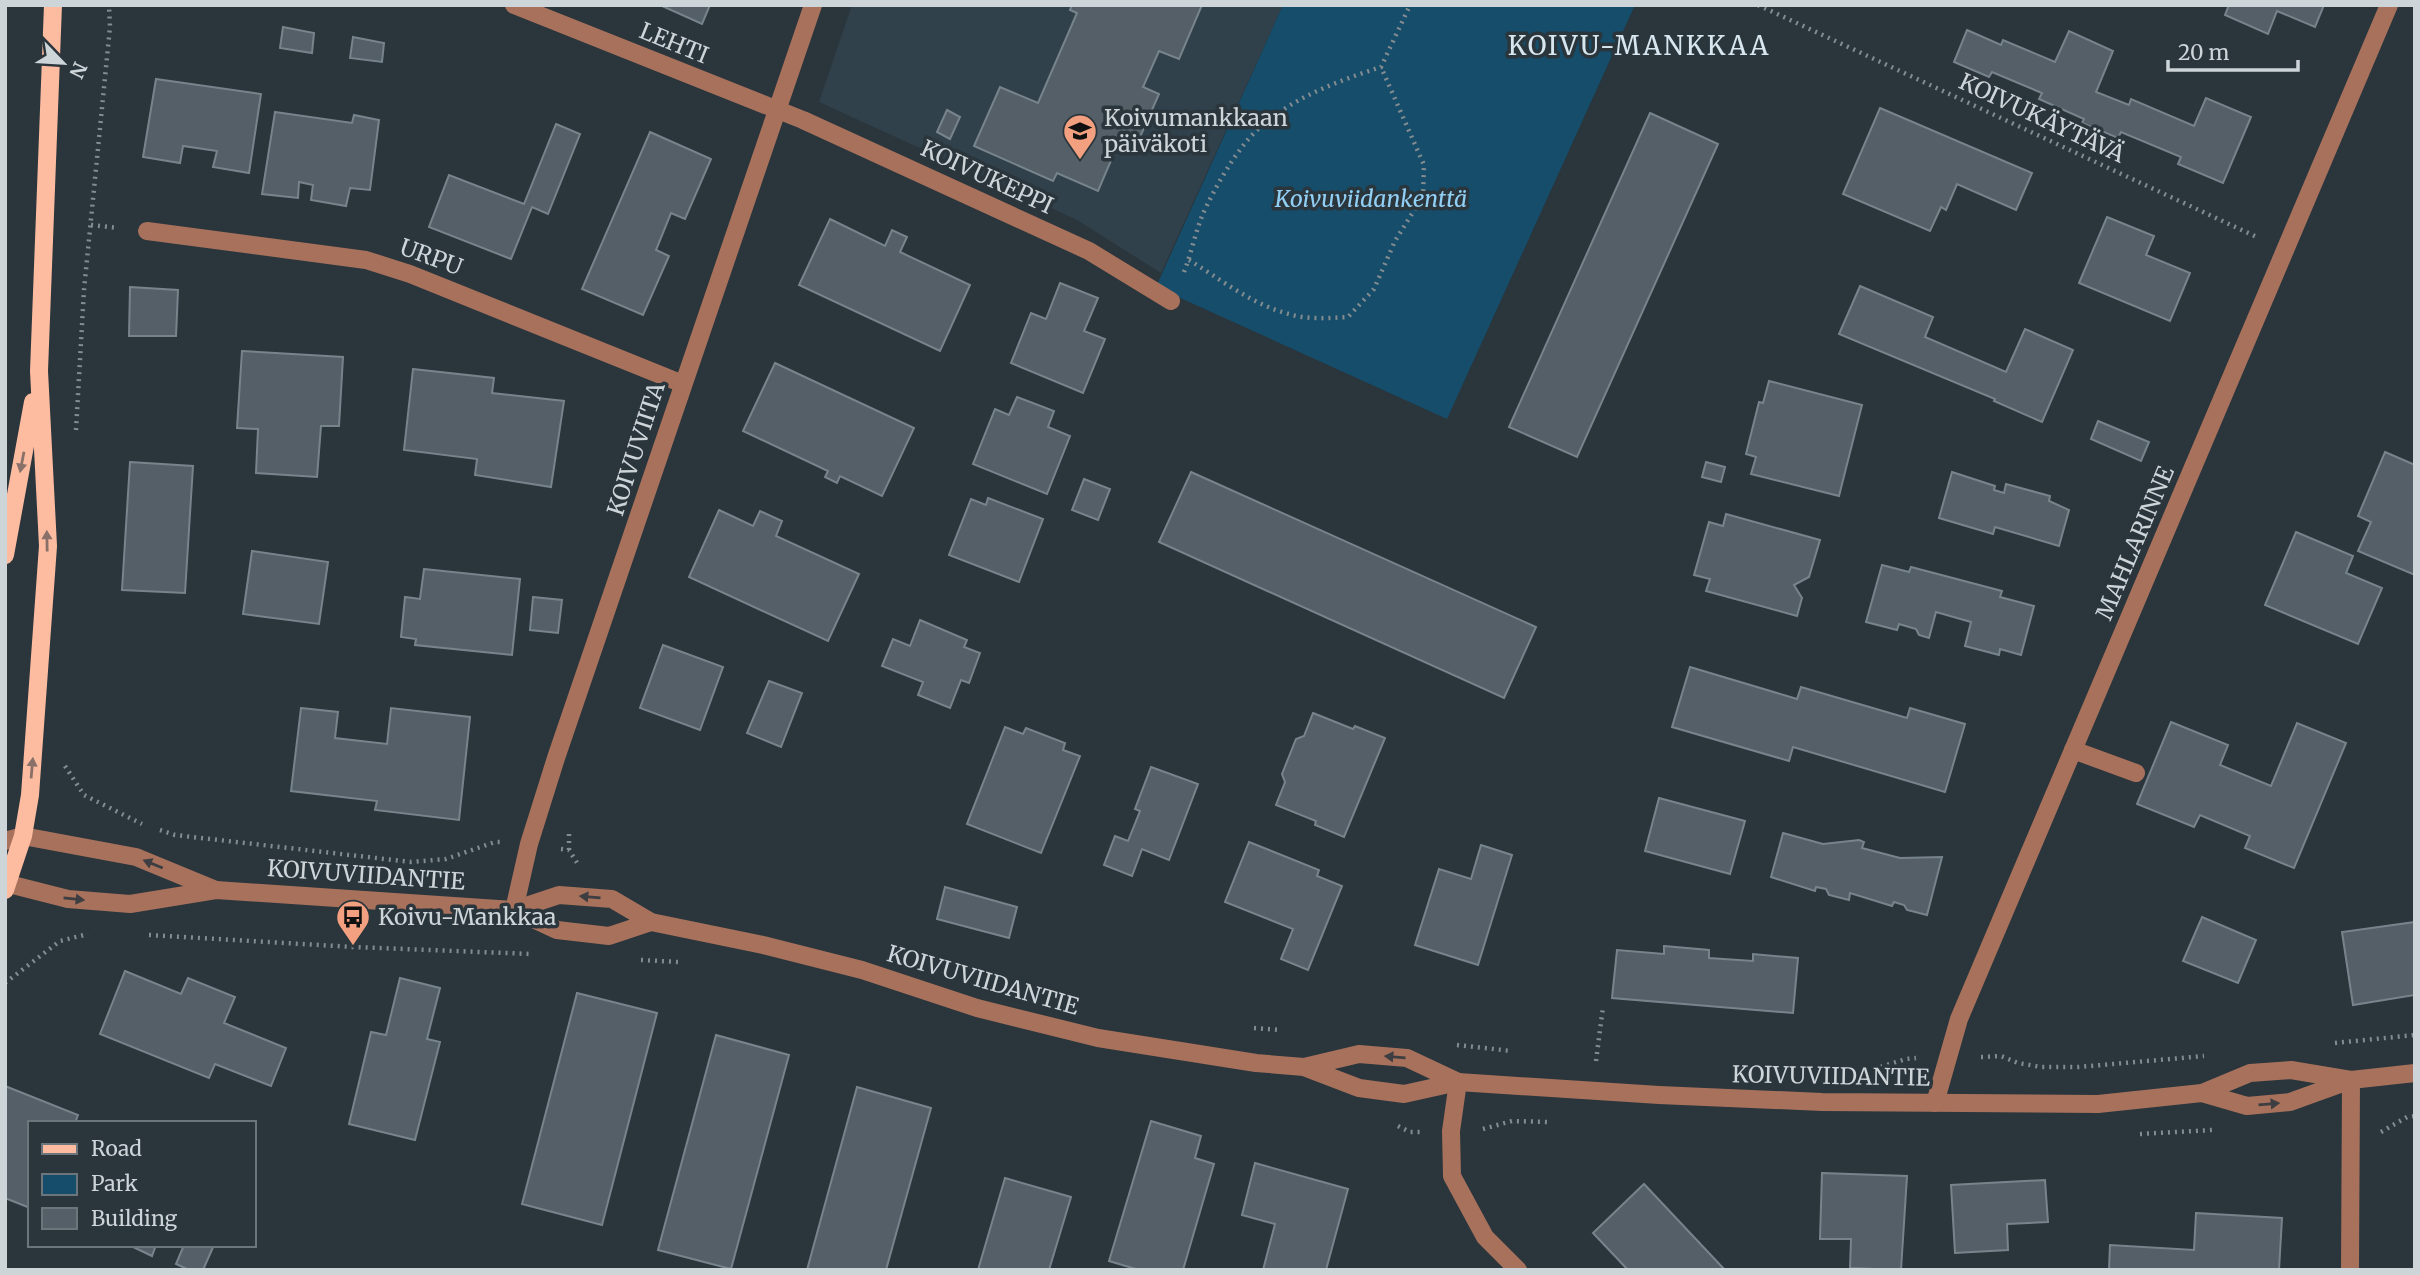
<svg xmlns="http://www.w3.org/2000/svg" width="2420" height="1275" font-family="Merriweather,serif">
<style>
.built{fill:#31414b}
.green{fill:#154d6a}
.building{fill:#545f67;stroke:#78848c;stroke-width:2}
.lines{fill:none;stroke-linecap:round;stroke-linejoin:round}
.path{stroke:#838c91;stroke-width:4.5;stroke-dasharray:2 5;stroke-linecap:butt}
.minor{stroke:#a7715c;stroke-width:18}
.major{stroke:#fdbba0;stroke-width:18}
.oneway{fill:#897169}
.oneway2{fill:#3d3e41}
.labels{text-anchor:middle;stroke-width:7;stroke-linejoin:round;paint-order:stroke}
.street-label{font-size:23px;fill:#ced5d9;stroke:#2a353c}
.poi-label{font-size:23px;fill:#ced5d9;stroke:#2a353c;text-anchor:start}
.park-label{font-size:23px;font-style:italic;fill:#91cff5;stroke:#2a353c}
.quarter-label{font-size:26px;letter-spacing:2px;fill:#d8e6ef;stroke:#2a353c}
</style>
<rect width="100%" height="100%" fill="#2a353c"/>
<!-- built -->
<polygon class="built" points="852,5 1283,5 1161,273 1077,220 819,102"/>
<!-- green -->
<polygon class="green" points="1283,5 1635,5 1447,419 1156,287"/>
<!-- building -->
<g class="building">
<polygon points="660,5 710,5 702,24"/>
<polygon points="1072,5 1202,5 1179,59 1159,51 1143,87 1159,94 1137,144 1121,137 1098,191 1057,173 1053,181 974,146 1000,87 1038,103 1077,13 1070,10"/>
<polygon points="2229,5 2324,5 2315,27 2277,11 2268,34 2225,15"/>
<polygon points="283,27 314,33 312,53 280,48"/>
<polygon points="1967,30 2001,45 2003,40 2055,62 2069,31 2113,51 2096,92 2129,105 2131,99 2194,126 2206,98 2251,117 2223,183 2178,164 2181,157 2121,132 2118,138 2082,123 2084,119 2039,99 2042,93 1992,72 1989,77 1954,62"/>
<polygon points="353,37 384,43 382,62 350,58"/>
<polygon points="156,79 261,94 249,173 213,167 217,151 183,146 180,163 143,157"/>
<polygon points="1880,108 2032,173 2016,210 1957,184 1946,210 1941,207 1930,231 1843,194"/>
<polygon points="947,110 960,117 950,139 937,132"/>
<polygon points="275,112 352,123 354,115 379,120 370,190 350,188 346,206 311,200 313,185 299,182 298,198 262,194"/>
<polygon points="1650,113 1718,144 1577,457 1509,427"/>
<polygon points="556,124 580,134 548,214 532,207 511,259 429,227 449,175 524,204"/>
<polygon points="650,132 711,159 685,219 671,213 656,250 669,256 643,315 582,289"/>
<polygon points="2107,217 2154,236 2146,255 2190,273 2170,321 2079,283"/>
<polygon points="830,219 885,246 892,230 907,237 900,252 970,285 940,351 799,285"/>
<polygon points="1060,283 1098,298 1084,331 1105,339 1083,393 1011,363 1031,313 1046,319"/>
<polygon points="1860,286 1933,317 1925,337 2006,372 2025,329 2073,350 2042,422 1994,401 1995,399 1839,334"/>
<polygon points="130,287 178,290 176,336 129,336"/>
<polygon points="242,351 343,357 339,426 321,426 317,477 256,473 258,429 237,428"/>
<polygon points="775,363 914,428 882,496 840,476 837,483 825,477 828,471 743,431"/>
<polygon points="413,369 494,378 492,393 564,401 551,487 475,475 477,459 404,450"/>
<polygon points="1769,381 1862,405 1839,496 1751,474 1756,457 1746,454 1759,402 1763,403"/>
<polygon points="1017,397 1054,411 1048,427 1070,436 1047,494 973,464 995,409 1009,415"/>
<polygon points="2098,421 2149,442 2141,461 2091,439"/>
<polygon points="2385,452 2415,465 2415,575 2358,551 2371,522 2358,516"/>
<polygon points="130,462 193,466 185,593 122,590"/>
<polygon points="1706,462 1725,467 1721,482 1702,477"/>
<polygon points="1191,472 1536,627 1504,698 1159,542"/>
<polygon points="1952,472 1995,486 1994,490 2004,493 2006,484 2050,496 2049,501 2069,510 2059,546 1995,527 1993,534 1939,518"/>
<polygon points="1084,479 1110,489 1098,520 1072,510"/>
<polygon points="988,498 1043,519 1019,582 949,555 971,499 986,505"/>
<polygon points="719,510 753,526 760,511 782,521 776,536 859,574 828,641 689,577"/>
<polygon points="1726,514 1820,540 1809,577 1794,585 1802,598 1797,616 1706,591 1710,579 1694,575 1709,522 1723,526"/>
<polygon points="2296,532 2353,556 2346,573 2382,588 2358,644 2265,605"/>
<polygon points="252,551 328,562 319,624 243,614"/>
<polygon points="1882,565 1909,572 1911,567 2002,591 2000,597 2034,606 2021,655 2000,649 1999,655 1965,646 1971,622 1936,612 1929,638 1919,635 1916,629 1899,624 1897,630 1866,622"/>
<polygon points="424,569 520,579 512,655 415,645 416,639 401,637 405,597 420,599"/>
<polygon points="533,597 562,600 558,633 530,630"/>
<polygon points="920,620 967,640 964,647 980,653 969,683 961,680 950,708 918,695 923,682 882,666 893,639 910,646"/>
<polygon points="663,645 723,667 700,730 640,708"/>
<polygon points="1690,667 1797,699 1801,687 1907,718 1910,708 1965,724 1945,792 1793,747 1789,761 1672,727"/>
<polygon points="769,681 802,693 781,747 747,733"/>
<polygon points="301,708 338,712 335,738 387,744 391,708 470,717 459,820 375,810 377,801 291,791"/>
<polygon points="1313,713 1353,729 1355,726 1385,738 1344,837 1315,825 1316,821 1276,805 1285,782 1282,774 1296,739 1304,736"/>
<polygon points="2171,722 2228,745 2220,765 2271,786 2297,723 2346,743 2294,868 2245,848 2250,836 2200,815 2194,827 2137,804"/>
<polygon points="1005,727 1023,734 1026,728 1065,743 1063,750 1080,756 1041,853 967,824"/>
<polygon points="1151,767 1198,784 1169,860 1142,849 1132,876 1104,865 1115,836 1128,841 1140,811 1135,809"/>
<polygon points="1659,798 1745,821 1730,874 1645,851"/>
<polygon points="1783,833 1823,844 1859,840 1864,842 1862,848 1900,858 1942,857 1927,915 1907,910 1904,905 1894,902 1892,906 1850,893 1849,900 1829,895 1826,889 1816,887 1815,891 1771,877"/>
<polygon points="1249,842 1319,870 1317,876 1342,886 1308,970 1281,959 1293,929 1225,902"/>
<polygon points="1481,845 1512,855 1478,965 1415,945 1439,869 1471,879"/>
<polygon points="945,887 1017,907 1009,938 937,919"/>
<polygon points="2202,917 2256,940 2238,983 2183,961"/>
<polygon points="2415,922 2415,995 2353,1005 2342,932"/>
<polygon points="1664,946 1709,950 1709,958 1753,961 1753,954 1798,958 1793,1013 1612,998 1617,950 1664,954"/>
<polygon points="125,971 181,994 188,978 235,997 224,1023 286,1048 271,1086 215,1064 209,1078 100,1034"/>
<polygon points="400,978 440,988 427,1039 440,1042 415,1140 349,1124 371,1032 386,1035"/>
<polygon points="577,993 657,1013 602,1225 522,1204"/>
<polygon points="716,1035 789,1055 731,1269 658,1250"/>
<polygon points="5,1086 78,1115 75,1123 30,1123 30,1208 5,1198"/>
<polygon points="857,1087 931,1108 886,1270 807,1270"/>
<polygon points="1151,1121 1201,1136 1195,1158 1214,1164 1183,1270 1139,1270 1109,1261"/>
<polygon points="1255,1163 1348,1189 1326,1270 1263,1270 1275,1224 1242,1215"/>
<polygon points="1822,1173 1907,1176 1901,1270 1850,1268 1851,1239 1820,1239"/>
<polygon points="1005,1178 1071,1197 1049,1270 978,1270"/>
<polygon points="2045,1180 2048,1222 2007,1224 2008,1250 1955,1253 1951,1185"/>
<polygon points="1644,1184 1725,1270 1628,1270 1593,1233"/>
<polygon points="2196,1213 2282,1218 2279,1270 2109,1270 2110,1245 2194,1250"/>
<polygon points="129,1245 156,1245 152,1256"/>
<polygon points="184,1245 214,1245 203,1270 189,1270 176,1264"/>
</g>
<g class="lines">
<!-- path -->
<g class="path">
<polyline points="1758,5 2259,238"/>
<polyline points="91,225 118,228"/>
<path d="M1189 260C1220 279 1253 305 1289 314 1308 320 1328 318 1348 317L1374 289 1395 241 1423 196 1424 165 1381 67"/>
<path d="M1184 272C1191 254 1195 234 1202 216 1214 189 1236 150 1257 130 1291 98 1338 81 1381 67L1410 5"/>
<polyline points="76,430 84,290 110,27 109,5"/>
<polyline points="65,766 84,795 142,824"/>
<polyline points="160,830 175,835 411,862 446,859 495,842 500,842"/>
<polyline points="561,849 569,850 579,866"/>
<polyline points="569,850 569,830"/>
<polyline points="149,935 353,947 531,954"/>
<polyline points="641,960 678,962"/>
<polyline points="5,983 60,941 88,934"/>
<polyline points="1254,1028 1281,1030"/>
<polyline points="2335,1043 2415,1035"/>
<polyline points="1457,1045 1511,1051"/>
<polyline points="1981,1057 2001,1056 2018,1063 2041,1067 2079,1067 2204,1056"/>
<polyline points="1596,1061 1603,1007"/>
<polyline points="1874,1069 1906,1059 1916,1058"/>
<polyline points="1398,1126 1410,1132 1422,1132"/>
<polyline points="1483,1129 1512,1121 1547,1122"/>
<polyline points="2381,1132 2407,1117 2415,1116"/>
<polyline points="2140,1134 2212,1130"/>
</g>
<!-- minor -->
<g class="minor">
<polyline points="514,5 803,120 1089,251 1171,301"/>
<polyline points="147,231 366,260 410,274 683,384"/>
<polyline points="2073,750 2136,773"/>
<polyline points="5,841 23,836 136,857 216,890"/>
<polyline points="5,883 68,899 130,904 216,890 514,910 557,930 609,936 651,922"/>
<polyline points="514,910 559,895 612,899 651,922 763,945 862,970 977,1008 1098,1038 1256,1063 1304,1067 1359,1088 1404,1094 1458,1082 1659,1095 1822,1102 2098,1104 2202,1093 2250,1073 2291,1070 2351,1080"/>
<polyline points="514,910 529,844 556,758 813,5"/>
<polyline points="1304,1067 1359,1054 1407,1058 1458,1082"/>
<polyline points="1458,1082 1451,1131 1452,1176 1485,1237 1518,1270"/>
<polyline points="2202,1093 2247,1106 2290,1102 2351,1080 2415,1073"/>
<polyline points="1935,1103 1959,1019 2389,5"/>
<polyline points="2350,1270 2351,1080"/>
</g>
<!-- major -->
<g class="major">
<polyline points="5,555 33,402"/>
<polyline points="5,890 23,836 30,795 48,546 39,371 53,5"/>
</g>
</g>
<!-- one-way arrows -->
<defs><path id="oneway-solid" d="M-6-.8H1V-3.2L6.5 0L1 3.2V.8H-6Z" transform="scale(1.75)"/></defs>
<g class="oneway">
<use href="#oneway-solid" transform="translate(22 462) rotate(101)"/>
<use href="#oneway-solid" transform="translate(47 541) rotate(-91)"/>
<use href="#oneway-solid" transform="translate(32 768) rotate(-85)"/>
</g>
<g class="oneway2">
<use href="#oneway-solid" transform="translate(153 864) rotate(-158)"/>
<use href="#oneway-solid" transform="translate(590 897) rotate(-175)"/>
<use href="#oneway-solid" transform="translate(74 899) rotate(6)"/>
<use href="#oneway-solid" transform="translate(1395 1057) rotate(-175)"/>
<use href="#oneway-solid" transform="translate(2269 1104) rotate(-5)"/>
</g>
<!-- icons -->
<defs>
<g id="school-pin" transform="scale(1.75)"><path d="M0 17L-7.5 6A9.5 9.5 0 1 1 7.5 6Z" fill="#f2a07f" stroke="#2a353c"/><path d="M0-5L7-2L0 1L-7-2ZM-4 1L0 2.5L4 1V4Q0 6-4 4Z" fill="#111"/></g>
<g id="bus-pin" transform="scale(1.75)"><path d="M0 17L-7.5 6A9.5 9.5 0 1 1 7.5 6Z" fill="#f2a07f" stroke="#2a353c"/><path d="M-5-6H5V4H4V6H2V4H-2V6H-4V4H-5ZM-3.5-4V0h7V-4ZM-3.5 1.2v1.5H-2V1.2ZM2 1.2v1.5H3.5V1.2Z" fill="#111"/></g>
</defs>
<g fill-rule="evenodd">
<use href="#school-pin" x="1080" y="131"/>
<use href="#bus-pin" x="353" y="917"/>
</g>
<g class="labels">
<!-- street labels -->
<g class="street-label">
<text transform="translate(674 43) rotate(22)" y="8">LEHTI</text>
<text transform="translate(2042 118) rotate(25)" y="8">KOIVUKÄYTÄVÄ</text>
<text transform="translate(987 177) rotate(25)" y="8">KOIVUKEPPI</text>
<text transform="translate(431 257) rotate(20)" y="8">URPU</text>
<text transform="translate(636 449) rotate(-72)" y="8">KOIVUVIITA</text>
<text transform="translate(2135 543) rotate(-67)" y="8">MAHLARINNE</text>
<text transform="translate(366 875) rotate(4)" y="8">KOIVUVIIDANTIE</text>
<text transform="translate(983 980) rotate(16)" y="8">KOIVUVIIDANTIE</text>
<text transform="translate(1831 1076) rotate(1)" y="8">KOIVUVIIDANTIE</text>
</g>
<!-- poi labels -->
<g class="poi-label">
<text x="1104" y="126">Koivumankkaan<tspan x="1104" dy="26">päiväkoti</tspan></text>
<text x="378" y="925">Koivu-Mankkaa</text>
</g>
<!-- park labels -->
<g class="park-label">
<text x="1371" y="207">Koivuviidankenttä</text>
</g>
<!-- quarter labels -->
<g class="quarter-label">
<text x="1639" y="55">KOIVU-MANKKAA</text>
</g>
</g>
<!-- border -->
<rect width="2420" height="1275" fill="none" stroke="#ced5d9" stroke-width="14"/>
<!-- legend -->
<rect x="28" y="1121" width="228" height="126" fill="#2a353c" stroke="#6c757b" stroke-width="2"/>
<rect x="42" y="1144" width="35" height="10" fill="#fdbba0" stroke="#6c757b" stroke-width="2"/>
<text x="91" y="1156" font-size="21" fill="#ced5d9">Road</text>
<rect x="42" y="1174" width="35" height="21" fill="#154d6a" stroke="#6c757b" stroke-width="2"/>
<text x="91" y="1191" font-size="21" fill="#ced5d9">Park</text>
<rect x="42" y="1208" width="35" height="21" fill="#545f67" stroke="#6c757b" stroke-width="2"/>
<text x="91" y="1226" font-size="21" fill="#ced5d9">Building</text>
<!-- north arrow -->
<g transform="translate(63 63) rotate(115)" stroke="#2a353c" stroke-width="5" paint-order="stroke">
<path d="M0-5L12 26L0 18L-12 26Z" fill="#ced5d9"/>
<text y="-10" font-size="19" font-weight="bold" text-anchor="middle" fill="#ced5d9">N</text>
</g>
<!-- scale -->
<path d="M2168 60v10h130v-10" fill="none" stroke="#ced5d9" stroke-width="3.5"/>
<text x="2178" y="60" font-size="21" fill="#ced5d9" stroke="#2a353c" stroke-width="5" paint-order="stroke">20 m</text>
</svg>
